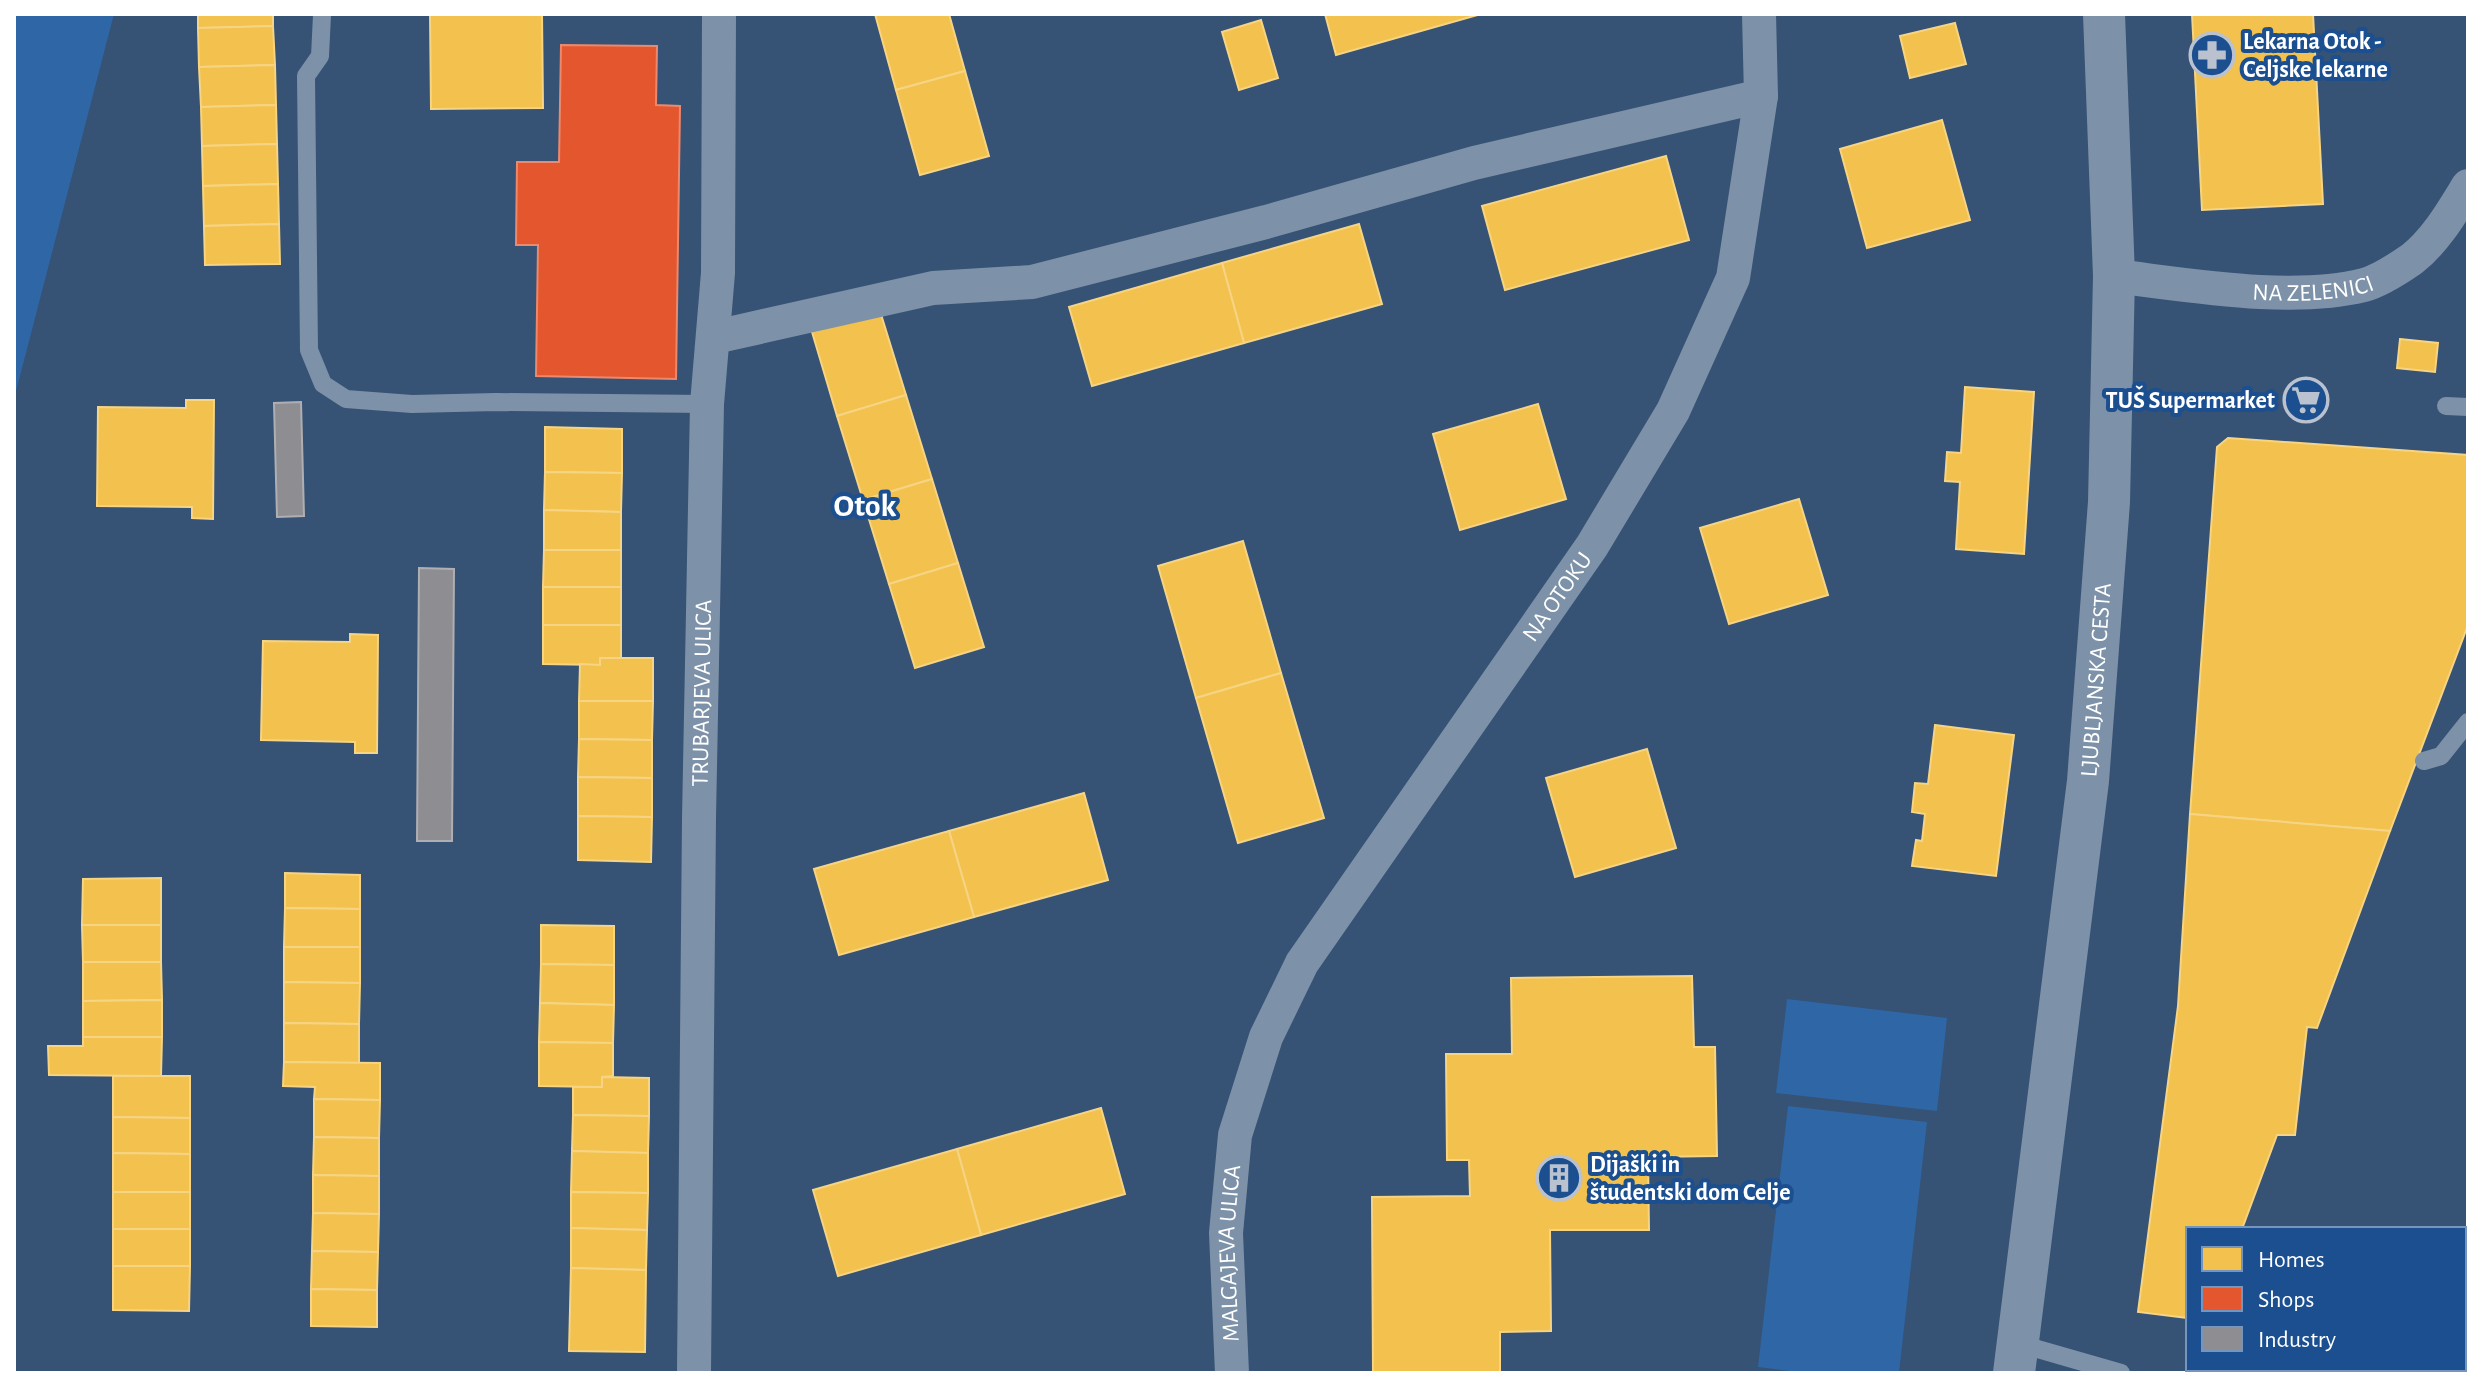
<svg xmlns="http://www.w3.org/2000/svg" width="2482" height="1387" font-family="'Alegreya Sans',sans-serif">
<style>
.green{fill:#2f66a5}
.homes{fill:#f2c14e;stroke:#f6d483;stroke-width:2}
.shops{fill:#e4572e;stroke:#ec896d;stroke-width:2}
.industry{fill:#8d8d92;stroke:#afafb3;stroke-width:2}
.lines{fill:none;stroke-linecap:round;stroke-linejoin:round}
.service{stroke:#7d92a8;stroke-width:18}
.minor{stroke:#7d92a8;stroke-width:34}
.tertiary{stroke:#7d92a8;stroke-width:42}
.labels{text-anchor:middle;stroke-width:8;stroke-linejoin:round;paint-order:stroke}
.poi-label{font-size:24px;font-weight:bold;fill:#fff;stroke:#1b4f8f;text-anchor:start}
.street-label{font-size:24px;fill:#fff;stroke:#1b4f8f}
.district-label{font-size:32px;font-weight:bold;fill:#fff;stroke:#1b4f8f}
</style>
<rect width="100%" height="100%" fill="#365274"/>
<!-- green -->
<g class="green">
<polygon points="14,14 114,14 14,399"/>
<polygon points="1787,999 1947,1018 1937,1111 1776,1093"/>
<polygon points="1788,1106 1927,1122 1899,1373 1805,1373 1758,1367"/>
</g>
<!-- homes -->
<g class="homes">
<polygon points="198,14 273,14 273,26 198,28"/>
<polygon points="430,14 542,14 543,108 431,109"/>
<polygon points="875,14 949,14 965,71 896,90"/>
<polygon points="1325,14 1481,14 1336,55"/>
<polygon points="2192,14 2313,14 2323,204 2202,210"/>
<polygon points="1261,20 1278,78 1239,90 1222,32"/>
<polygon points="1955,23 1966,64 1910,78 1900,36"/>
<polygon points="273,26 275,65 199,67 198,28"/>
<polygon points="275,65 276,105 201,107 199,67"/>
<polygon points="965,71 989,156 920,175 896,90"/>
<polygon points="276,105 277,144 202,146 201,107"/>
<polygon points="1942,120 1970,220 1867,248 1840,149"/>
<polygon points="277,144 278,184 203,186 202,146"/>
<polygon points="1666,156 1689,240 1505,290 1482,206"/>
<polygon points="278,184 279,224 204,226 203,186"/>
<polygon points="279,224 280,264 205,265 204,226"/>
<polygon points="1359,224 1382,304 1244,343 1222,263"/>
<polygon points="1222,263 1244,343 1092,386 1069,307"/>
<polygon points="880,311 906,395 837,416 812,332"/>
<polygon points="2400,339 2438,343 2435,372 2397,368"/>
<polygon points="1965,387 2034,392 2024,554 1956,549 1960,482 1945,481 1947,452 1961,453"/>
<polygon points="906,395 932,479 863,500 837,416"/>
<polygon points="186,400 214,400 213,519 192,518 192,507 97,506 98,407 186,408"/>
<polygon points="1538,404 1566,499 1460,530 1433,434"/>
<polygon points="545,427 622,429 622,473 545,472"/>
<polygon points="2228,438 2468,455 2468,625 2390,831 2190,814 2217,447"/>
<polygon points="545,472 622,473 621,512 544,510"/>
<polygon points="932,479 958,563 889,584 863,500"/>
<polygon points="1799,499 1828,595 1729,624 1700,528"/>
<polygon points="544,510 621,512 621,550 544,550"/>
<polygon points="1243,541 1281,673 1196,698 1158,566"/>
<polygon points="544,550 621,550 621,587 543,587"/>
<polygon points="958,563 984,647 915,668 889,584"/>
<rect x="543" y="587" width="78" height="38"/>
<polygon points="543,625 621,625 621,658 600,658 600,665 543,664"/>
<polygon points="350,634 378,635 377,753 355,753 355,742 261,740 263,641 350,642"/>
<polygon points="600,658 653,658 653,701 579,701 580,664 600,665"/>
<polygon points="1281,673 1324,818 1238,843 1196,698"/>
<polygon points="579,701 653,701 652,740 579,739"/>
<polygon points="1935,725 2014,735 1996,876 1912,866 1916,840 1922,841 1925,814 1912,812 1915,783 1928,784"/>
<polygon points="579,739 652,740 652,778 578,777"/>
<polygon points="1647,749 1676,848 1575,877 1546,778"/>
<polygon points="578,777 652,778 652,817 578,816"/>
<polygon points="1084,793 1108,880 974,917 949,831"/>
<polygon points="2190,814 2390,831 2317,1028 2307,1027 2295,1135 2277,1135 2242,1229 2188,1229 2188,1318 2138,1312 2178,1006"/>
<polygon points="578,816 652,817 651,862 578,860"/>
<polygon points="949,831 974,917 839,955 814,869"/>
<polygon points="285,873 360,875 360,909 285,908"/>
<polygon points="161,878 161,925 82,925 83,879"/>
<polygon points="285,908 360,909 360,947 284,947"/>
<polygon points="82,925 161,925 161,962 83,962"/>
<polygon points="541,925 614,926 614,965 541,964"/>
<polygon points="284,947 360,947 360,983 284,982"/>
<polygon points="83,962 161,962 162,1000 83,1001"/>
<polygon points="541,964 614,965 614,1005 540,1003"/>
<polygon points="1692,976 1694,1047 1715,1047 1717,1156 1648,1157 1649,1230 1550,1230 1551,1331 1500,1332 1500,1373 1373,1373 1372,1197 1470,1196 1469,1160 1447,1160 1446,1054 1512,1054 1511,978"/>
<polygon points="284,982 360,983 359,1024 284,1023"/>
<polygon points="162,1000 162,1037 83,1037 83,1001"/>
<polygon points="540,1003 614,1005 613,1043 539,1042"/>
<polygon points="284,1023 359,1024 359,1063 284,1062"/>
<polygon points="83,1037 162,1037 161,1076 49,1075 48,1046 83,1046"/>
<polygon points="539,1042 613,1043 613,1076 602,1077 602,1087 539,1086"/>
<polygon points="284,1062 380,1063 380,1100 314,1099 315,1087 283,1086"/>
<polygon points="113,1076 190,1076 190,1118 113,1117"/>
<polygon points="602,1077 649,1078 649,1116 573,1115 573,1087 602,1087"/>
<polygon points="314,1099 380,1100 379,1138 314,1137"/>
<polygon points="1101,1108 1125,1194 981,1235 957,1149"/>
<polygon points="573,1115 649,1116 648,1153 572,1151"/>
<polygon points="113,1117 190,1118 190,1154 113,1153"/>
<polygon points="314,1137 379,1138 379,1176 313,1175"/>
<polygon points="957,1149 981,1235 838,1276 813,1190"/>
<polygon points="572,1151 648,1153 648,1193 571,1192"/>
<polygon points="113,1153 190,1154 190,1192 113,1192"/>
<polygon points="313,1175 379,1176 379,1214 313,1213"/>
<rect x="113" y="1192" width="77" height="37"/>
<polygon points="571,1192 648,1193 647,1230 571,1228"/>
<polygon points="313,1213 379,1214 378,1252 312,1251"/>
<polygon points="571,1228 647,1230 646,1270 571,1268"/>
<rect x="113" y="1229" width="77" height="37"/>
<polygon points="312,1251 378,1252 377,1290 311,1289"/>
<polygon points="113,1266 190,1266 189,1311 113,1310"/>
<polygon points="571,1268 646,1270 645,1352 569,1351"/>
<polygon points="311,1289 377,1290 377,1327 311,1326"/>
</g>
<!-- shops -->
<polygon class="shops" points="561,45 657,46 656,105 680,106 676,379 536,376 538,245 516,245 517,162 559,162"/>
<!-- industry -->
<g class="industry">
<polygon points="301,402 304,516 277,517 274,403"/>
<polygon points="419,568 454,569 452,841 417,841"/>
</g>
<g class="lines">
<!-- service -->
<g class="service">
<polyline points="322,15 320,56 306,76 309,350 323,384 346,399 412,404 496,402 707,404"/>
<polyline points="2446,406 2468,407"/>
<polyline points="2424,761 2441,756 2468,722"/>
<polyline points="2017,1343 2121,1373"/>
</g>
<!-- minor -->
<g class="minor">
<path id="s1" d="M2114 276C2190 285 2291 303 2364 285 2379 281 2399 268 2412 259 2436 240 2452 212 2468 186"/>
<polyline points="715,337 933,288 1032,282 1266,222 1474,163 1761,96"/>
<path id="s2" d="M694 1373 699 818 707 404 718 273 719 14"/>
<path id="s3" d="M1232 1373 1226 1233 1235 1135 1266 1037 1302 963 1592 546 1673 411 1733 278 1761 96 1759 14"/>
</g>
<!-- tertiary -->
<path class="tertiary" id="s4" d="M2014 1373 2088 781 2109 502 2114 276 2104 14"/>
</g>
<!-- icons -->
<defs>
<g id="pharmacy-ring" transform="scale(2.3)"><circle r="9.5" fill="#1b4f8f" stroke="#b9c2ce" stroke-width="1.5"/><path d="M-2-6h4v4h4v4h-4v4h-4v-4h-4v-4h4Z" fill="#b9c2ce"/></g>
<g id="supermarket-ring" transform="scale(2.3)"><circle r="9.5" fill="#1b4f8f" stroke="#b9c2ce" stroke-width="1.5"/><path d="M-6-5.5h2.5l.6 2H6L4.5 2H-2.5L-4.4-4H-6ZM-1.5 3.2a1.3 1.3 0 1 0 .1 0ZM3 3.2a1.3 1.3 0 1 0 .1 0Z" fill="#b9c2ce"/></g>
<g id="building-ring" transform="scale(2.3)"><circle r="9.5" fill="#1b4f8f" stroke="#b9c2ce" stroke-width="1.5"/><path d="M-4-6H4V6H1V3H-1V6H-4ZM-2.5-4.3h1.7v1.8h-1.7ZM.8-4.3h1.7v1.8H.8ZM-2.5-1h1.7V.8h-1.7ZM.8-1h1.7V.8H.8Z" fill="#b9c2ce"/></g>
</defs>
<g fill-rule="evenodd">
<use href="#pharmacy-ring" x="2212" y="55"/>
<use href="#supermarket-ring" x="2306" y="400"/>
<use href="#building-ring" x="1559" y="1178"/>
</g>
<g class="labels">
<!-- poi labels -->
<g class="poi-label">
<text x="2243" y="49">Lekarna Otok -<tspan x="2243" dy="28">Celjske lekarne</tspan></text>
<text x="2275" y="408" text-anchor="end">TUŠ Supermarket</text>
<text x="1590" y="1172">Dijaški in<tspan x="1590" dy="28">študentski dom Celje</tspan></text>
</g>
<!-- street labels -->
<g class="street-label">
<text dy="8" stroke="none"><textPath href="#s1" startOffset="200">NA ZELENICI</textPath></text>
<text dy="8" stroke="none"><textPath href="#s3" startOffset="870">NA OTOKU</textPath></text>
<text dy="8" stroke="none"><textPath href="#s4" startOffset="698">LJUBLJANSKA CESTA</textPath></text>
<text dy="8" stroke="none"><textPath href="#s2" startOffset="680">TRUBARJEVA ULICA</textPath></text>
<text dy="8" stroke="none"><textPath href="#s3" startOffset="120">MALGAJEVA ULICA</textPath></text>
</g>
<!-- district labels -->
<g class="district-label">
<text x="865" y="516">Otok</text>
</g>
</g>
<!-- border -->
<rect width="2482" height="1387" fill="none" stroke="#ffffff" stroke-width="32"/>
<!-- legend -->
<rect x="2186" y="1227" width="280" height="144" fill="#1b4f8f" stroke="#7695bc" stroke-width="2"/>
<rect x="2202" y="1247" width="40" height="24" fill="#f2c14e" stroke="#7695bc" stroke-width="2"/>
<text x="2258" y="1267" font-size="24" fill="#ffffff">Homes</text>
<rect x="2202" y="1287" width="40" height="24" fill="#e4572e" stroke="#7695bc" stroke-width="2"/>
<text x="2258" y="1307" font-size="24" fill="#ffffff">Shops</text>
<rect x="2202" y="1327" width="40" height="24" fill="#8d8d92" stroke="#7695bc" stroke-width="2"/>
<text x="2258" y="1347" font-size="24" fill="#ffffff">Industry</text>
</svg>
